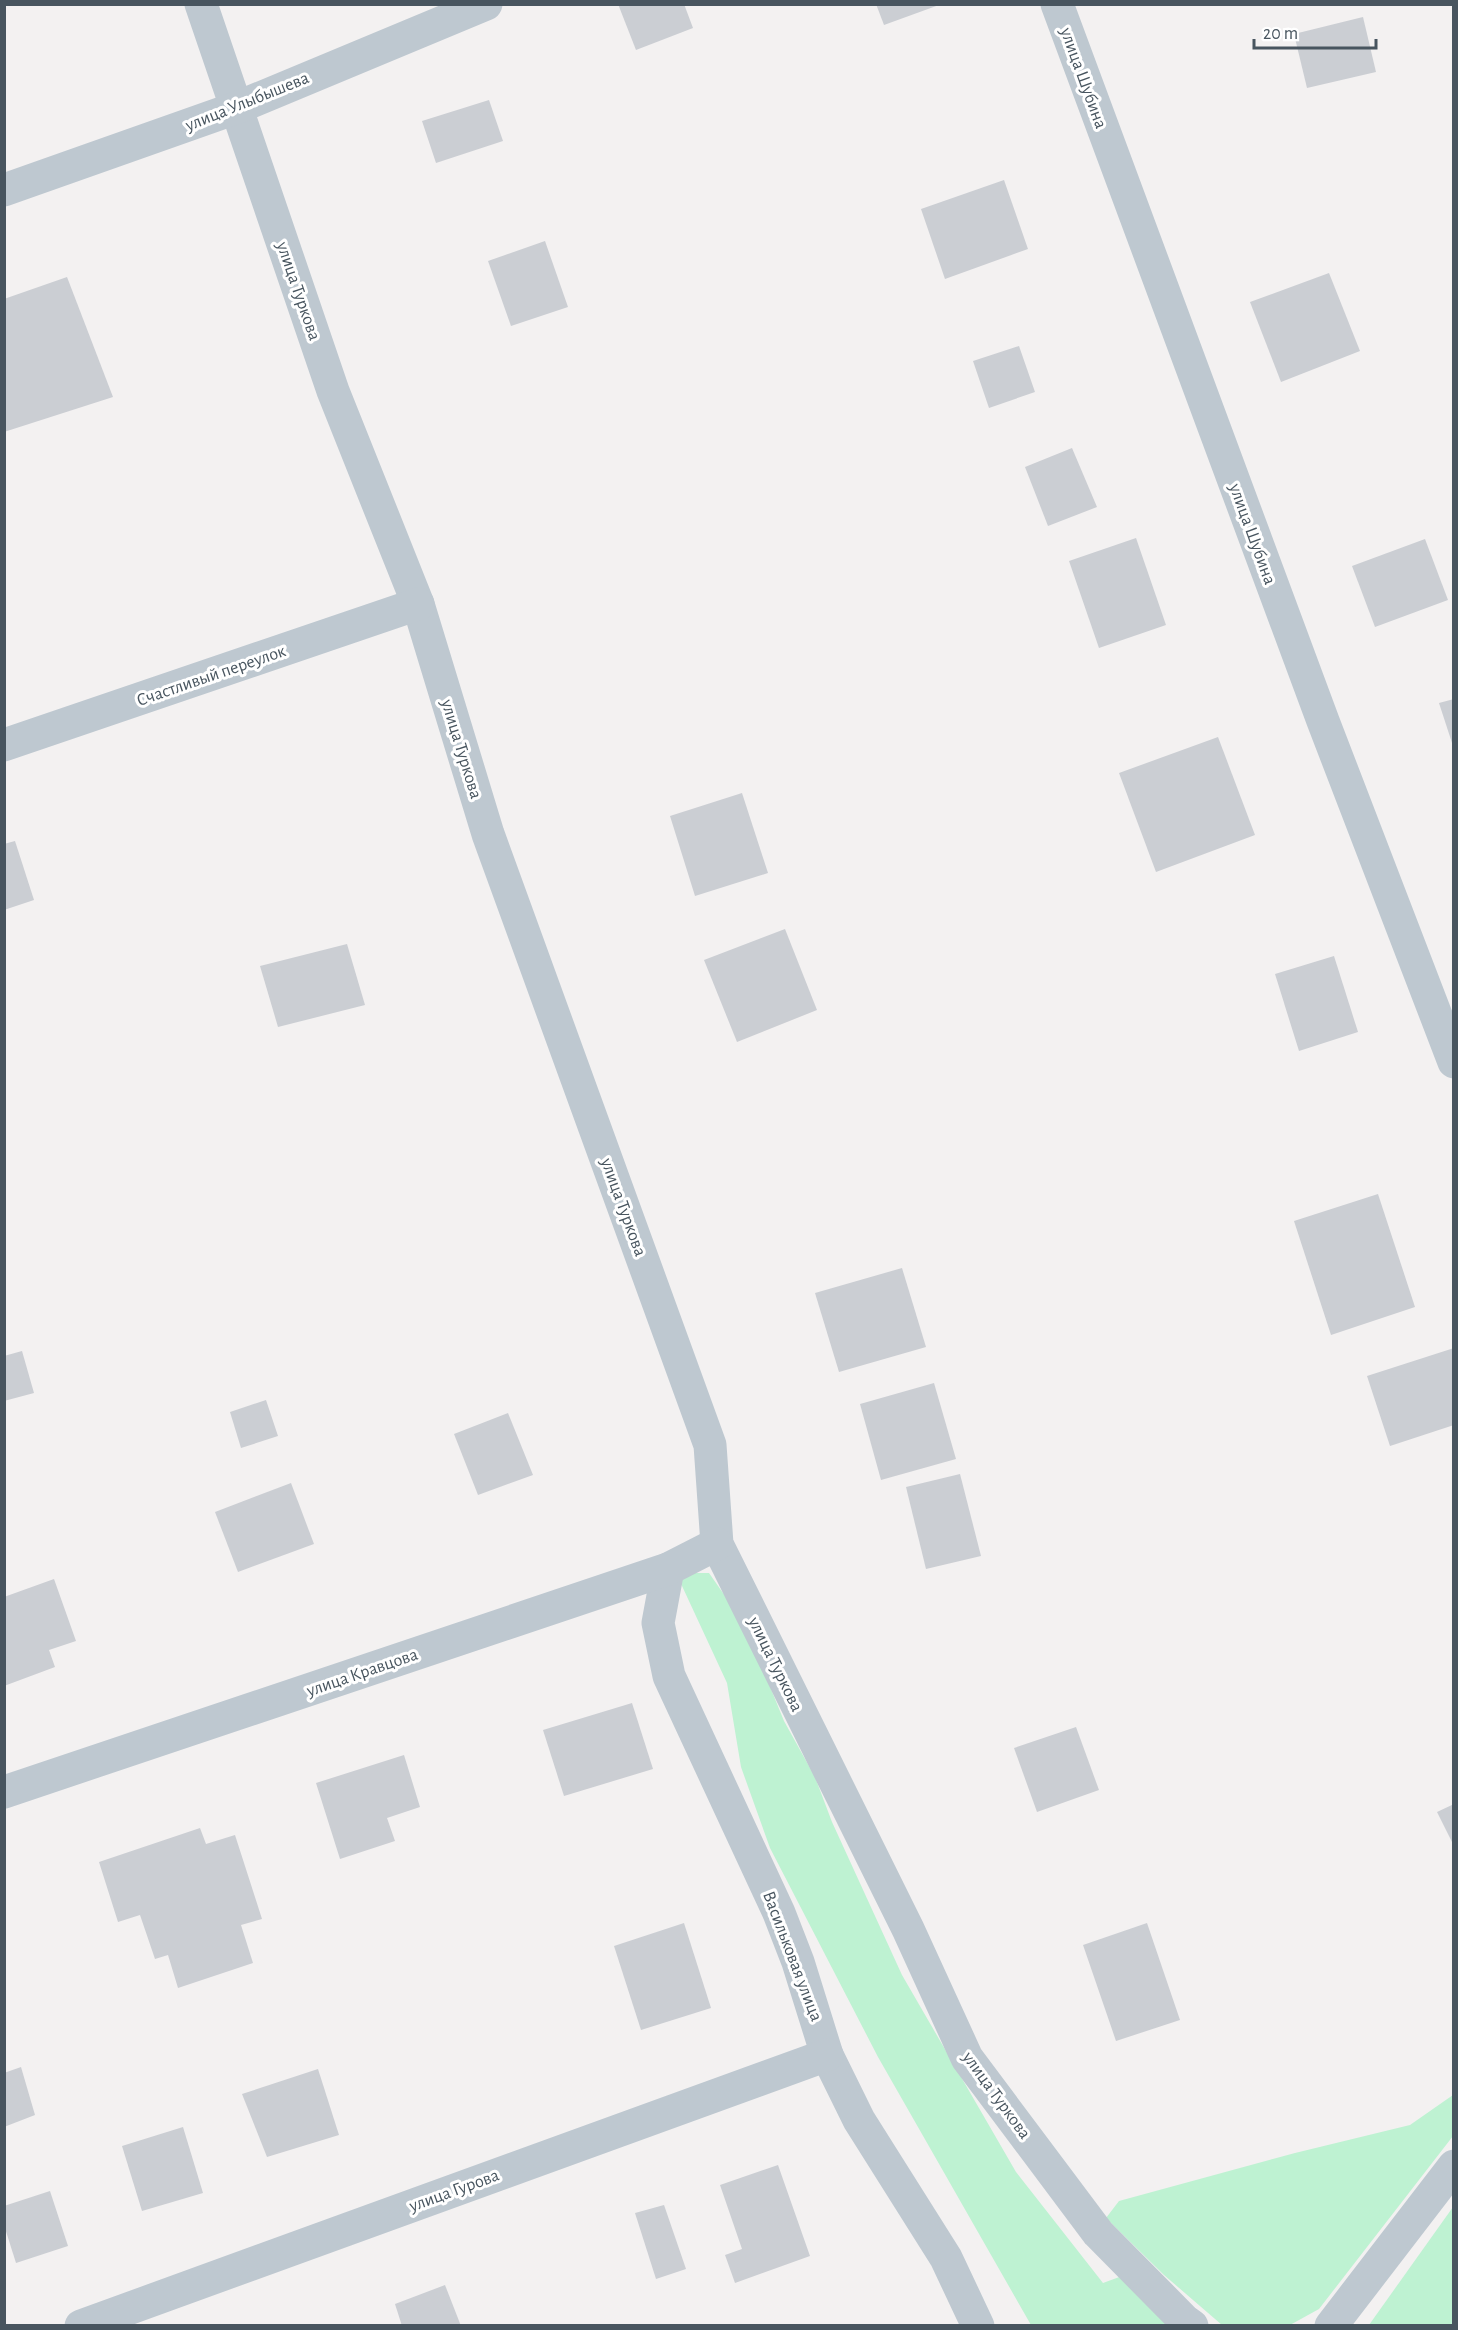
<svg xmlns="http://www.w3.org/2000/svg" width="1458" height="2330" font-family="'Alegreya Sans',sans-serif">
<style>
.green{fill:#bef2d2}
.building{fill:#cbced3}
.lines{fill:none;stroke-linecap:round;stroke-linejoin:round}
.minor{stroke:#bec8d0;stroke-width:33}
.labels{text-anchor:middle;stroke-width:6;stroke-linejoin:round;paint-order:stroke}
.street-label{font-size:18px;fill:#48555f;stroke:#fff}
</style>
<rect width="100%" height="100%" fill="#f3f1f1"/>
<!-- green -->
<g class="green">
<polygon points="676,1573 709,1573 744,1623 784,1721 815,1777 832,1822 902,1975 1016,2172 1103,2283 1122,2276 1171,2325 1031,2325 878,2057 770,1848 741,1767 727,1683"/>
<polygon points="1453,2095 1453,2136 1319,2309 1290,2325 1222,2325 1164,2275 1106,2218 1119,2201 1295,2153 1410,2125"/>
<polygon points="1453,2207 1453,2325 1369,2325"/>
</g>
<!-- building -->
<g class="building">
<polygon points="618,4 684,4 693,28 636,50"/>
<polygon points="876,4 939,4 939,5 884,25"/>
<polygon points="1363,17 1376,72 1307,88 1294,34"/>
<polygon points="489,100 503,141 436,163 422,121"/>
<polygon points="1004,180 1028,249 945,279 921,209"/>
<polygon points="545,241 568,307 511,326 488,261"/>
<polygon points="1329,273 1360,351 1281,382 1250,302"/>
<polygon points="67,277 113,397 4,432 4,299"/>
<polygon points="1019,346 1035,392 989,408 973,361"/>
<polygon points="1072,448 1097,507 1048,526 1025,467"/>
<polygon points="1136,538 1166,625 1099,648 1069,561"/>
<polygon points="1425,539 1448,600 1375,627 1352,566"/>
<polygon points="1454,699 1454,746 1453,746 1439,703"/>
<polygon points="1218,737 1255,835 1156,872 1119,773"/>
<polygon points="742,793 768,873 695,896 670,816"/>
<polygon points="15,841 34,900 4,910 4,844"/>
<polygon points="785,929 817,1010 737,1042 704,960"/>
<polygon points="347,944 365,1005 278,1027 260,966"/>
<polygon points="1334,956 1358,1032 1299,1051 1275,974"/>
<polygon points="1378,1194 1415,1307 1331,1335 1294,1221"/>
<polygon points="902,1268 926,1347 839,1372 815,1293"/>
<polygon points="1454,1348 1454,1425 1390,1446 1367,1376"/>
<polygon points="22,1351 34,1393 4,1401 4,1356"/>
<polygon points="934,1383 956,1459 881,1480 860,1404"/>
<polygon points="266,1400 278,1436 241,1448 230,1412"/>
<polygon points="508,1413 533,1475 478,1495 454,1434"/>
<polygon points="960,1474 981,1556 926,1569 906,1487"/>
<polygon points="291,1483 314,1544 238,1572 215,1512"/>
<polygon points="54,1579 76,1641 49,1650 55,1667 4,1686 4,1597"/>
<polygon points="632,1703 653,1769 564,1796 543,1730"/>
<polygon points="1076,1727 1099,1790 1037,1812 1014,1748"/>
<polygon points="404,1755 420,1807 387,1818 395,1841 340,1859 316,1783"/>
<polygon points="1454,1804 1454,1846 1437,1812"/>
<polygon points="200,1828 206,1844 235,1835 262,1919 241,1925 253,1963 178,1988 168,1955 155,1959 140,1915 118,1922 99,1862"/>
<polygon points="684,1923 711,2008 641,2030 614,1946"/>
<polygon points="1147,1923 1180,2020 1116,2041 1083,1945"/>
<polygon points="21,2067 35,2115 4,2127 4,2073"/>
<polygon points="318,2069 339,2135 267,2157 242,2094"/>
<polygon points="183,2127 203,2193 142,2211 122,2146"/>
<polygon points="778,2165 810,2256 735,2283 725,2255 742,2249 720,2185"/>
<polygon points="50,2191 68,2246 16,2263 4,2225 4,2206"/>
<polygon points="664,2205 686,2269 656,2279 635,2213"/>
<polygon points="445,2285 461,2326 402,2326 395,2304"/>
</g>
<g class="lines">
<!-- minor -->
<g class="minor">
<polyline points="201,4 333,391 418,604 488,834 710,1445 717,1544 908,1929 967,2058 1098,2233 1185,2321 1192,2326"/>
<polyline points="1057,4 1323,721 1454,1062"/>
<polyline points="4,190 236,108 486,4"/>
<polyline points="4,745 418,604"/>
<polyline points="668,1569 658,1623 669,1676 779,1913 798,1962 827,2055 859,2120 946,2258 978,2326"/>
<polyline points="4,1792 668,1569 717,1544"/>
<polyline points="81,2326 827,2055"/>
<polyline points="1331,2326 1454,2166"/>
</g>
</g>
<g class="labels">
<!-- street labels -->
<g class="street-label">
<text transform="translate(1084 78) rotate(70)" y="6">улица Шубина</text>
<text transform="translate(247 101) rotate(-22)" y="6">улица Улыбышева</text>
<text transform="translate(299 291) rotate(71)" y="6">улица Туркова</text>
<text transform="translate(1253 534) rotate(70)" y="6">улица Шубина</text>
<text transform="translate(211 675) rotate(-19)" y="6">Счастливый переулок</text>
<text transform="translate(462 749) rotate(73)" y="6">улица Туркова</text>
<text transform="translate(624 1207) rotate(70)" y="6">улица Туркова</text>
<text transform="translate(776 1664) rotate(64)" y="6">улица Туркова</text>
<text transform="translate(362 1672) rotate(-19)" y="6">улица Кравцова</text>
<text transform="translate(793 1956) rotate(69)" y="6">Васильковая улица</text>
<text transform="translate(997 2095) rotate(54)" y="6">улица Туркова</text>
<text transform="translate(454 2190) rotate(-20)" y="6">улица Гурова</text>
</g>
</g>
<!-- border -->
<rect width="1458" height="2330" fill="none" stroke="#48555f" stroke-width="12"/>
<!-- scale -->
<path d="M1254 39v9h122v-9" fill="none" stroke="#48555f" stroke-width="3"/>
<text x="1263" y="39" font-size="18" fill="#48555f" stroke="#ffffff" stroke-width="4.5" paint-order="stroke">20 m</text>
</svg>
